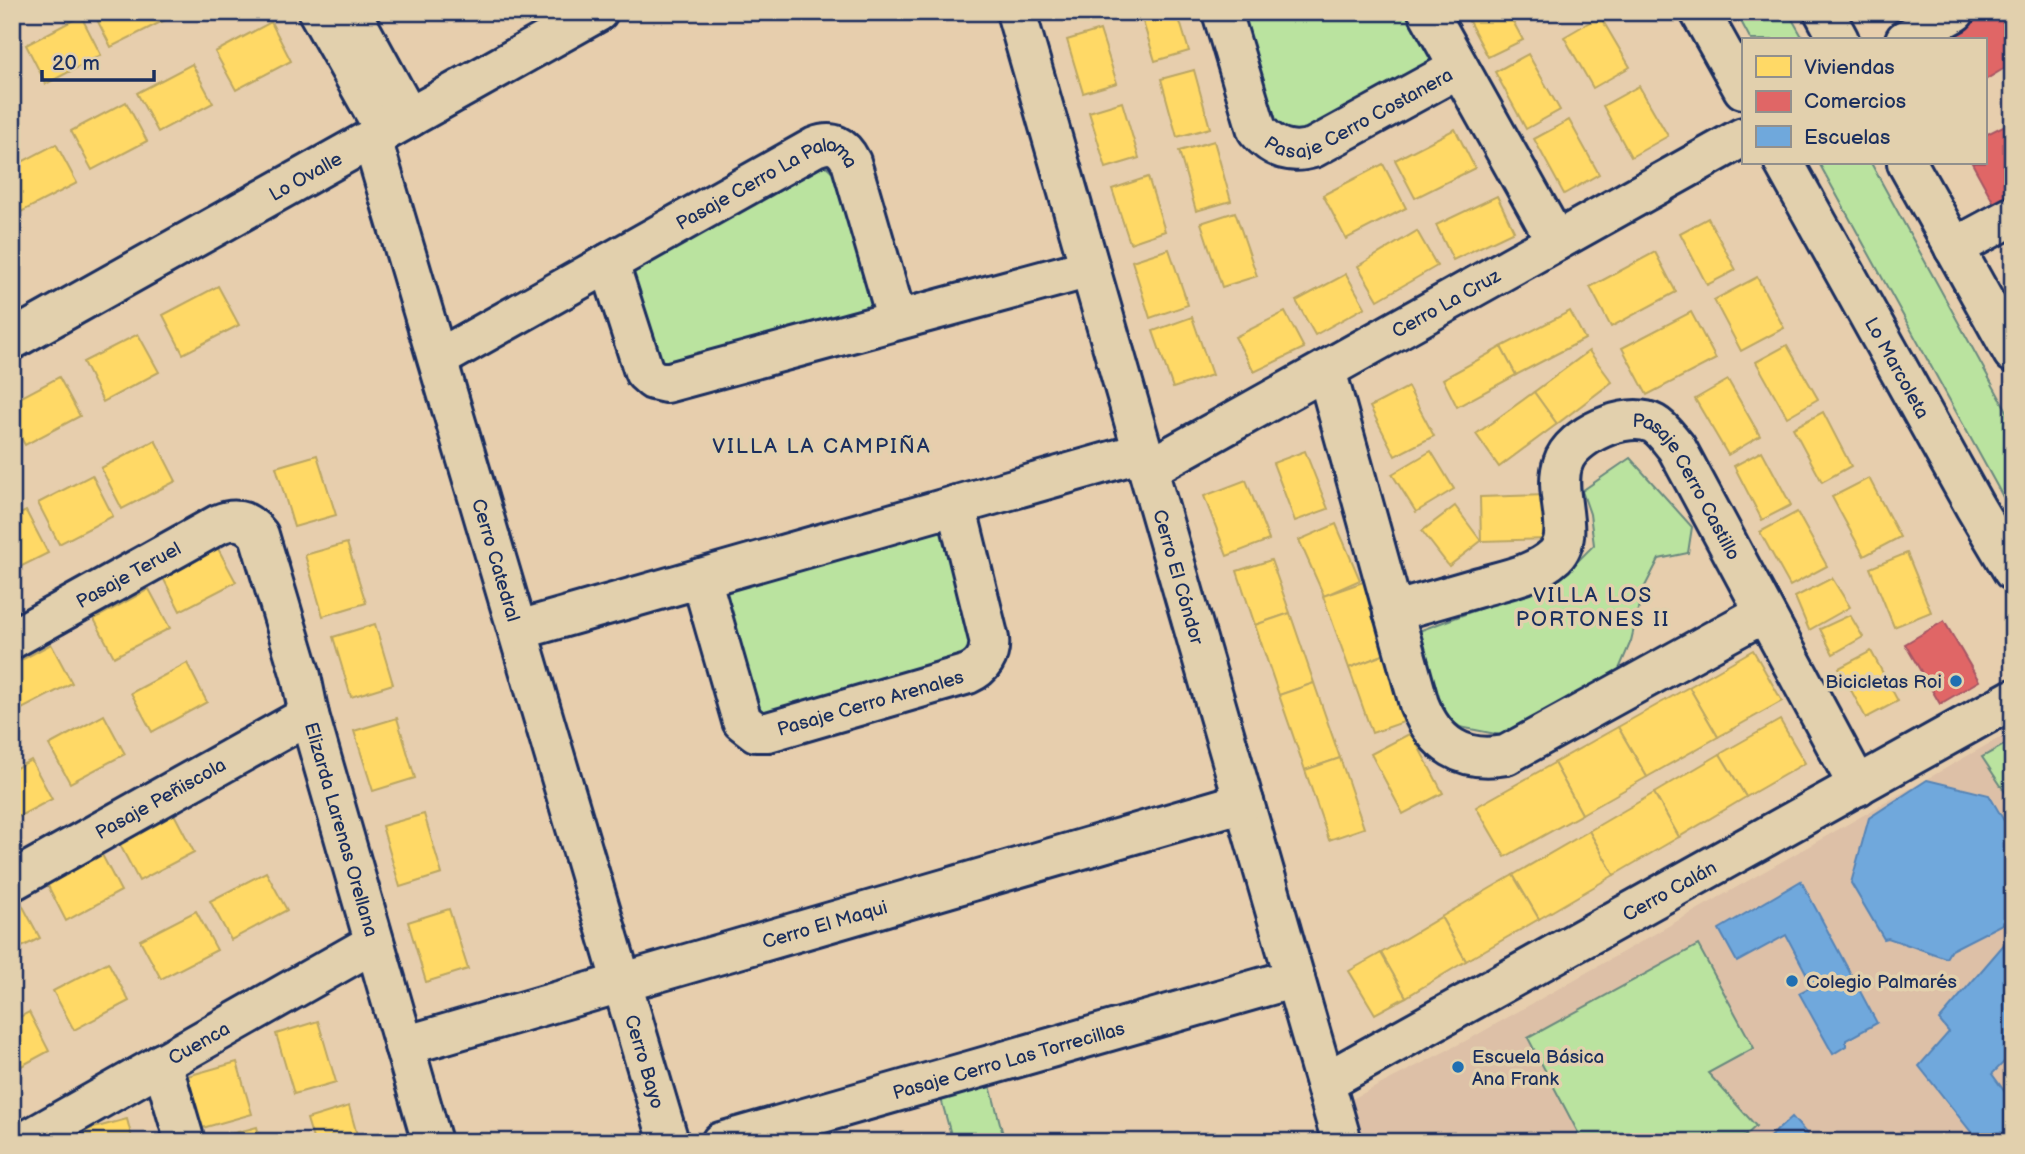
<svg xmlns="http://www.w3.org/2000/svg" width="2025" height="1154" font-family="'Balsamiq Sans',sans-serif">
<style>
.built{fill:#ddc0a7}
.green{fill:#bae39f;stroke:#6a897e;stroke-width:2}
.homes{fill:#ffd966;stroke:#bba664;stroke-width:2}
.shops{fill:#e06666;stroke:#a55664;stroke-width:2}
.schools{fill:#6fa8dc;stroke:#5684b6;stroke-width:2}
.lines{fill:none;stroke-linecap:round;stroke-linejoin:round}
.street-casing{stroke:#1b2f5e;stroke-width:44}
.secondary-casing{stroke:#1b2f5e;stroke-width:44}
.street{stroke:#e2d0ad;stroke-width:38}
.secondary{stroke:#e2d0ad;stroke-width:38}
.poi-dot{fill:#1f6fb2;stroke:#e2d0ad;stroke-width:2.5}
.labels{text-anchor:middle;stroke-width:7;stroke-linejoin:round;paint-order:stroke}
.street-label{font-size:19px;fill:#1b2f5e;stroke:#e2d0ad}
.poi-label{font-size:19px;fill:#1b2f5e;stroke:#e2d0ad;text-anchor:start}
.neighbourhood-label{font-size:21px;letter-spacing:2px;fill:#1b2f5e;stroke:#e2d0ad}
</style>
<rect width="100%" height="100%" fill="#e7cead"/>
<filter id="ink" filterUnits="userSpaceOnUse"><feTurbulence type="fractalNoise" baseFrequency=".0143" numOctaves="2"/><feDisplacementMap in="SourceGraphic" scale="14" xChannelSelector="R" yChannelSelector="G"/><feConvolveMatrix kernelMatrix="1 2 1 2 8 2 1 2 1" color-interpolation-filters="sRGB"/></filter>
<g filter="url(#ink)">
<!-- built -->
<polygon class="built" points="2013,730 2013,1142 1365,1142 1352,1099 1475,1036"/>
<!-- green -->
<g class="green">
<polygon points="1227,12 1417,12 1439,62 1338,126 1275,137"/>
<polygon points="1736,12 1788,12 1804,40 1751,40"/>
<polygon points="1819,163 1871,163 2013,422 2013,515"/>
<polygon points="819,165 825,165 836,175 876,309 664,374 628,274"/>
<polygon points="1630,458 1692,527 1688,553 1659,559 1643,590 1631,641 1617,674 1506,736 1460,727 1436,709 1419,631 1560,579 1594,545 1590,514 1582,491"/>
<polygon points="943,527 979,653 761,718 721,590"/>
<polygon points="2013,740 2013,804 1982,757"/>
<polygon points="1698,945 1754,1048 1708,1073 1756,1126 1739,1142 1583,1142 1528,1038"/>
<polygon points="989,1082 1005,1142 953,1142 940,1095"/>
</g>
<!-- homes -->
<g class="homes">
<polygon points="93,12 163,12 167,19 111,47"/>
<polygon points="1140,12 1177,12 1189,51 1155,61"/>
<polygon points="1464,12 1508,12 1523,40 1488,57"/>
<polygon points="81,16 101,55 46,84 26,45"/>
<polygon points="1600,16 1630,67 1593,88 1564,37"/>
<polygon points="271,22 291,61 236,90 215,52"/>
<polygon points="1100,30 1117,83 1083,93 1067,40"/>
<polygon points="1528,54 1560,110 1526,129 1495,72"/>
<polygon points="192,64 213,103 158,132 137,93"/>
<polygon points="1194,70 1210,128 1177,137 1161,79"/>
<polygon points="1639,86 1668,136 1631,157 1603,106"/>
<polygon points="126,102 147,141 92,170 71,131"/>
<polygon points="1122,102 1139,158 1106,168 1089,112"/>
<polygon points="1569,120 1599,174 1564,194 1534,139"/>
<polygon points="1455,129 1475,168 1415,198 1395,160"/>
<polygon points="1214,141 1231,201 1196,211 1179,151"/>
<polygon points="56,144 77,183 21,212 12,195 12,167"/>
<polygon points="1383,164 1406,208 1346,239 1323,195"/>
<polygon points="1148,177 1165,231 1130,243 1112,189"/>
<polygon points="1497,196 1514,231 1453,260 1436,225"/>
<polygon points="1235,212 1257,276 1222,287 1201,223"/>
<polygon points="1708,218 1736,270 1707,285 1680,233"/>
<polygon points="1417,231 1437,266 1378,300 1358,266"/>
<polygon points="1169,249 1188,305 1150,318 1132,261"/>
<polygon points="1655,252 1676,292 1611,327 1590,287"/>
<polygon points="1346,274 1365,307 1315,335 1296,301"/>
<polygon points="1757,277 1784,328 1741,351 1714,300"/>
<polygon points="218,286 239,325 183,354 163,315"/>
<polygon points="1570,311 1585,339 1516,375 1501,347"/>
<polygon points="1285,312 1304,348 1254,372 1235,337"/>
<polygon points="1691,312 1716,359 1647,395 1622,348"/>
<polygon points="1192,317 1212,375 1173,388 1153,331"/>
<polygon points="138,334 159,372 103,402 83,362"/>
<polygon points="1787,345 1818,399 1787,417 1756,362"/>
<polygon points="1501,347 1516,375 1457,407 1443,379"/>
<polygon points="1589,351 1612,382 1557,424 1534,392"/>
<polygon points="59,377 80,416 25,445 12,422 12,402"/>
<polygon points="1728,380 1760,436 1728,455 1695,399"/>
<polygon points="1408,387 1434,436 1395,456 1370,407"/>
<polygon points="1534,392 1557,424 1499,467 1476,434"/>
<polygon points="1823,412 1851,466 1822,482 1793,428"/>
<polygon points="155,440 176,481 122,509 101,468"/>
<polygon points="1305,451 1328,509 1295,521 1273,463"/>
<polygon points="1431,451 1454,489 1416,512 1392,474"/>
<polygon points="1762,451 1791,505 1762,520 1734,466"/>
<polygon points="317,455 336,515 294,527 276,467"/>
<polygon points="92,475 113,516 59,544 38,503"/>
<polygon points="1869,478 1900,537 1864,556 1832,497"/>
<polygon points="1246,480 1269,540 1227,556 1204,496"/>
<polygon points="1546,495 1547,539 1481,541 1480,497"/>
<polygon points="1455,506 1481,541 1449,566 1422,531"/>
<polygon points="26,511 48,553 12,571 12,518"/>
<polygon points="1797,512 1827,566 1790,586 1760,532"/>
<polygon points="1336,524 1360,580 1324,596 1299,540"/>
<polygon points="215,543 236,582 180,611 160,572"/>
<polygon points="347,543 366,603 323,616 305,555"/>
<polygon points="1907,553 1931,612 1894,627 1870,568"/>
<polygon points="1271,560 1290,613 1255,625 1237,571"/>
<polygon points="1832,578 1850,607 1809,630 1795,597"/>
<polygon points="1366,581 1391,652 1349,668 1323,596"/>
<polygon points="149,589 170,628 114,657 94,619"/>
<polygon points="1290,613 1314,683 1279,695 1255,625"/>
<polygon points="1850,615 1863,637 1833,654 1820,629"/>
<polygon points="375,624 393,684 351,697 333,637"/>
<polygon points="51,644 72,683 16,712 12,705 12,665"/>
<polygon points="1753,650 1782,701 1718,737 1689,687"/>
<polygon points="1871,651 1898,701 1866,718 1839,668"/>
<polygon points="1391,652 1415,718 1372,733 1349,668"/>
<polygon points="187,663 207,702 152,732 131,693"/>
<polygon points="1314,683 1340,758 1305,770 1279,695"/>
<polygon points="1689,687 1718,737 1647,777 1618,727"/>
<polygon points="104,715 125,754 70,783 49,745"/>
<polygon points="397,718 415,778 373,791 354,731"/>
<polygon points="1780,720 1805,763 1746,797 1720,754"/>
<polygon points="1618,727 1647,777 1582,814 1554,763"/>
<polygon points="1411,733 1443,793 1403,814 1371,754"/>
<polygon points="1720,754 1746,797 1679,837 1654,793"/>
<polygon points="1340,758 1364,828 1329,840 1305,770"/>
<polygon points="31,760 52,799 12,820 12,770"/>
<polygon points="1554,763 1582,814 1505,857 1476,807"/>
<polygon points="1654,793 1679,837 1614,875 1589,831"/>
<polygon points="174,814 194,852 139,881 119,843"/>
<polygon points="424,814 442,874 400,887 382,826"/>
<polygon points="1589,831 1614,875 1539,919 1513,875"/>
<polygon points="101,853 121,891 66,921 46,882"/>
<polygon points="266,872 287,910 231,940 210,901"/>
<polygon points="1513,875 1539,919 1466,961 1441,917"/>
<polygon points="19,899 40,938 12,952 12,903"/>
<polygon points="449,909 468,969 426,982 408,922"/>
<polygon points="196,911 217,950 161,979 140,940"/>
<polygon points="1441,917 1466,961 1406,997 1381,953"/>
<polygon points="1381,953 1406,997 1375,1014 1349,971"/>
<polygon points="108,962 129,1001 74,1030 53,991"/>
<polygon points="29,1012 49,1051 12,1071 12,1021"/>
<polygon points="318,1021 336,1082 294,1094 276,1034"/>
<polygon points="237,1062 252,1114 199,1129 184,1077"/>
<polygon points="349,1106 359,1142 314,1142 307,1119"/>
<polygon points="127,1119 133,1142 78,1142 75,1133"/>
<polygon points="257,1127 261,1142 205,1141"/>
</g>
<!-- shops -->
<g class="shops">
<polygon points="1978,12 2013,12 2013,63 1985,80 1985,40 1931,40"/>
<polygon points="2013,121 2013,196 1995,205 1972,163 1985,163 1985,135"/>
<polygon points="1944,621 1979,681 1940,704 1905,644"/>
</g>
<!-- schools -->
<g class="schools">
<polygon points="1927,780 1989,795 2013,836 2013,902 2008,921 1951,950 1946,958 1888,938 1884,939 1851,883 1869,818"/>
<polygon points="1801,881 1877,1023 1846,1040 1846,1046 1833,1054 1799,993 1813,986 1786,935 1737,962 1719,929"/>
<polygon points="2013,934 2013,1053 1992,1074 2005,1092 2013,1090 2013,1138 2012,1134 1994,1142 1979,1142 1919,1066 1949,1032 1939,1020"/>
<polygon points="1792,1117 1814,1142 1764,1142"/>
</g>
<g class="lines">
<!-- street casing -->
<g class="street-casing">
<g id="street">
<polyline points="318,12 385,131"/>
<polyline points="351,12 409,118"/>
<path id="s1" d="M1016 12 1342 1142"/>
<path id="s2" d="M1222 12 1257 130C1272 148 1290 155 1313 148L1459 68"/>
<polyline points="1428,12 1556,241"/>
<polyline points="1905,40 1955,12"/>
<path id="s3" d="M372 139 669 1142"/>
<polyline points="1954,248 2013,216"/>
<polyline points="609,263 644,372 653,380 666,383 1090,268"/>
<path id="s4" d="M438 359 815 147C833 140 843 146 851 162L897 320"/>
<path d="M1326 370 1419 704C1435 744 1462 763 1506 755L1764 613"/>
<path id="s5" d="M1148 469 1743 137"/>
<path id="s6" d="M701 578 742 721 756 732H768L968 674C982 668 991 655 989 639L956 505"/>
<path id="s7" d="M1393 612C1421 604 1448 596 1476 588 1502 580 1535 575 1555 556 1577 534 1552 493 1563 463 1571 436 1627 410 1654 424 1663 429 1669 439 1676 447L1858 786"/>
<polyline points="519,630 1143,452"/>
<path id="s8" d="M12 639 219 524C236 517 248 521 259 535L301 676 309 715 432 1142"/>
<path id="s9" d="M12 881 309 715"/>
<path id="s10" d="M404 1046 1244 802"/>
<polyline points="162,1063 185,1142"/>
<path id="s11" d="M1325 1082 2013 699"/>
<path id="s12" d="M24 1142 374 943"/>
<path id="s13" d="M721 1142 1295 978"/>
</g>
</g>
<!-- secondary casing -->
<g class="secondary-casing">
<g id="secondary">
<polyline points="1700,12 1743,89"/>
<polyline points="1824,12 1839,40"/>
<path id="s14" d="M1784 163 1975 507 2013 571"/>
<polyline points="1907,163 2013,353"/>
<path id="s15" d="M12 340 598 12"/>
</g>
</g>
<!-- street -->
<use href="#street" class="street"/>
<!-- secondary -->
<use href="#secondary" class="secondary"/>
</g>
</g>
<!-- markers -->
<g class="poi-dot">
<circle cx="1956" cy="681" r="7"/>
<circle cx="1792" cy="981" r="7"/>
<circle cx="1458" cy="1067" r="7"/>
</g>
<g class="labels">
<!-- street labels -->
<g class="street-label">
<text dy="7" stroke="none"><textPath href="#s2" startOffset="240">Pasaje Cerro Costanera</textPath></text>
<text dy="7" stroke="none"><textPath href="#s15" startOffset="336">Lo Ovalle</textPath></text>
<text dy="7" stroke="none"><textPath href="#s4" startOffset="378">Pasaje Cerro La Paloma</textPath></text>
<text dy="7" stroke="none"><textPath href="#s5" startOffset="341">Cerro La Cruz</textPath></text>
<text dy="7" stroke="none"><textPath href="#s14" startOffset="234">Lo Marcoleta</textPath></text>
<text dy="7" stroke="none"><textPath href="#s7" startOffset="444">Pasaje Cerro Castillo</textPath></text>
<text dy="7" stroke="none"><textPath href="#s3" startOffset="439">Cerro Catedral</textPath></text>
<text dy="7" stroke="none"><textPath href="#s8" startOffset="133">Pasaje Teruel</textPath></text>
<text dy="7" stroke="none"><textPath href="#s1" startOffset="588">Cerro El Cóndor</textPath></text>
<text dy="7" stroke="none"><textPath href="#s6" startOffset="285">Pasaje Cerro Arenales</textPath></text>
<text dy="7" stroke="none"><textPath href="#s9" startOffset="170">Pasaje Peñiscola</textPath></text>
<text dy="7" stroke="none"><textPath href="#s8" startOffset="588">Elizarda Larenas Orellana</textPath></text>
<text dy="7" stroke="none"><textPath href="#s11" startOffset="394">Cerro Calán</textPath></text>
<text dy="7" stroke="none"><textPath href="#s10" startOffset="438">Cerro El Maqui</textPath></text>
<text dy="7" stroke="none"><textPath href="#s12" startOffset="201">Cuenca</textPath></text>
<text dy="7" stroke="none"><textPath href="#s13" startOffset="299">Pasaje Cerro Las Torrecillas</textPath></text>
<text dy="7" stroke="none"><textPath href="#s3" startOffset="962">Cerro Bayo</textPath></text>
</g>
<!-- poi labels -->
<g class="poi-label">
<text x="1942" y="688" text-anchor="end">Bicicletas Roi</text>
<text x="1806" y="988">Colegio Palmarés</text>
<text x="1472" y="1063">Escuela Básica<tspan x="1472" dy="22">Ana Frank</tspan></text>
</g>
<!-- neighbourhood labels -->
<g class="neighbourhood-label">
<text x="822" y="453">VILLA LA CAMPIÑA</text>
<text x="1593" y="602">VILLA LOS<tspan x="1593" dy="24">PORTONES II</tspan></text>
</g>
</g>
<!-- margin -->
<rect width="2025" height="1154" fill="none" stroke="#e2d0ad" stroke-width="42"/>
<rect x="21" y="21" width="1983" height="1112" fill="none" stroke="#1b2f5e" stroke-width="2.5" filter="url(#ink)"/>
<!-- legend -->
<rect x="1742" y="38" width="245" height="126" fill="#e2d0ad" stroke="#92908d" stroke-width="2"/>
<rect x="1756" y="56" width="35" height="21" fill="#ffd966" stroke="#92908d" stroke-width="2"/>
<text x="1804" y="74" font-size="21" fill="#1b2f5e">Viviendas</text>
<rect x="1756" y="91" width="35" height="21" fill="#e06666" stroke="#92908d" stroke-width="2"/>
<text x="1804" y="108" font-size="21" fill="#1b2f5e">Comercios</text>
<rect x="1756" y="126" width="35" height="21" fill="#6fa8dc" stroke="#92908d" stroke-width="2"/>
<text x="1804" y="144" font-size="21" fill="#1b2f5e">Escuelas</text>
<!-- scale -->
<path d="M42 70v10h112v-10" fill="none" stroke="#1b2f5e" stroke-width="3.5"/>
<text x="52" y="70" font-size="21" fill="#1b2f5e" stroke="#e2d0ad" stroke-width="5" paint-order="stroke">20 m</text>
</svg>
